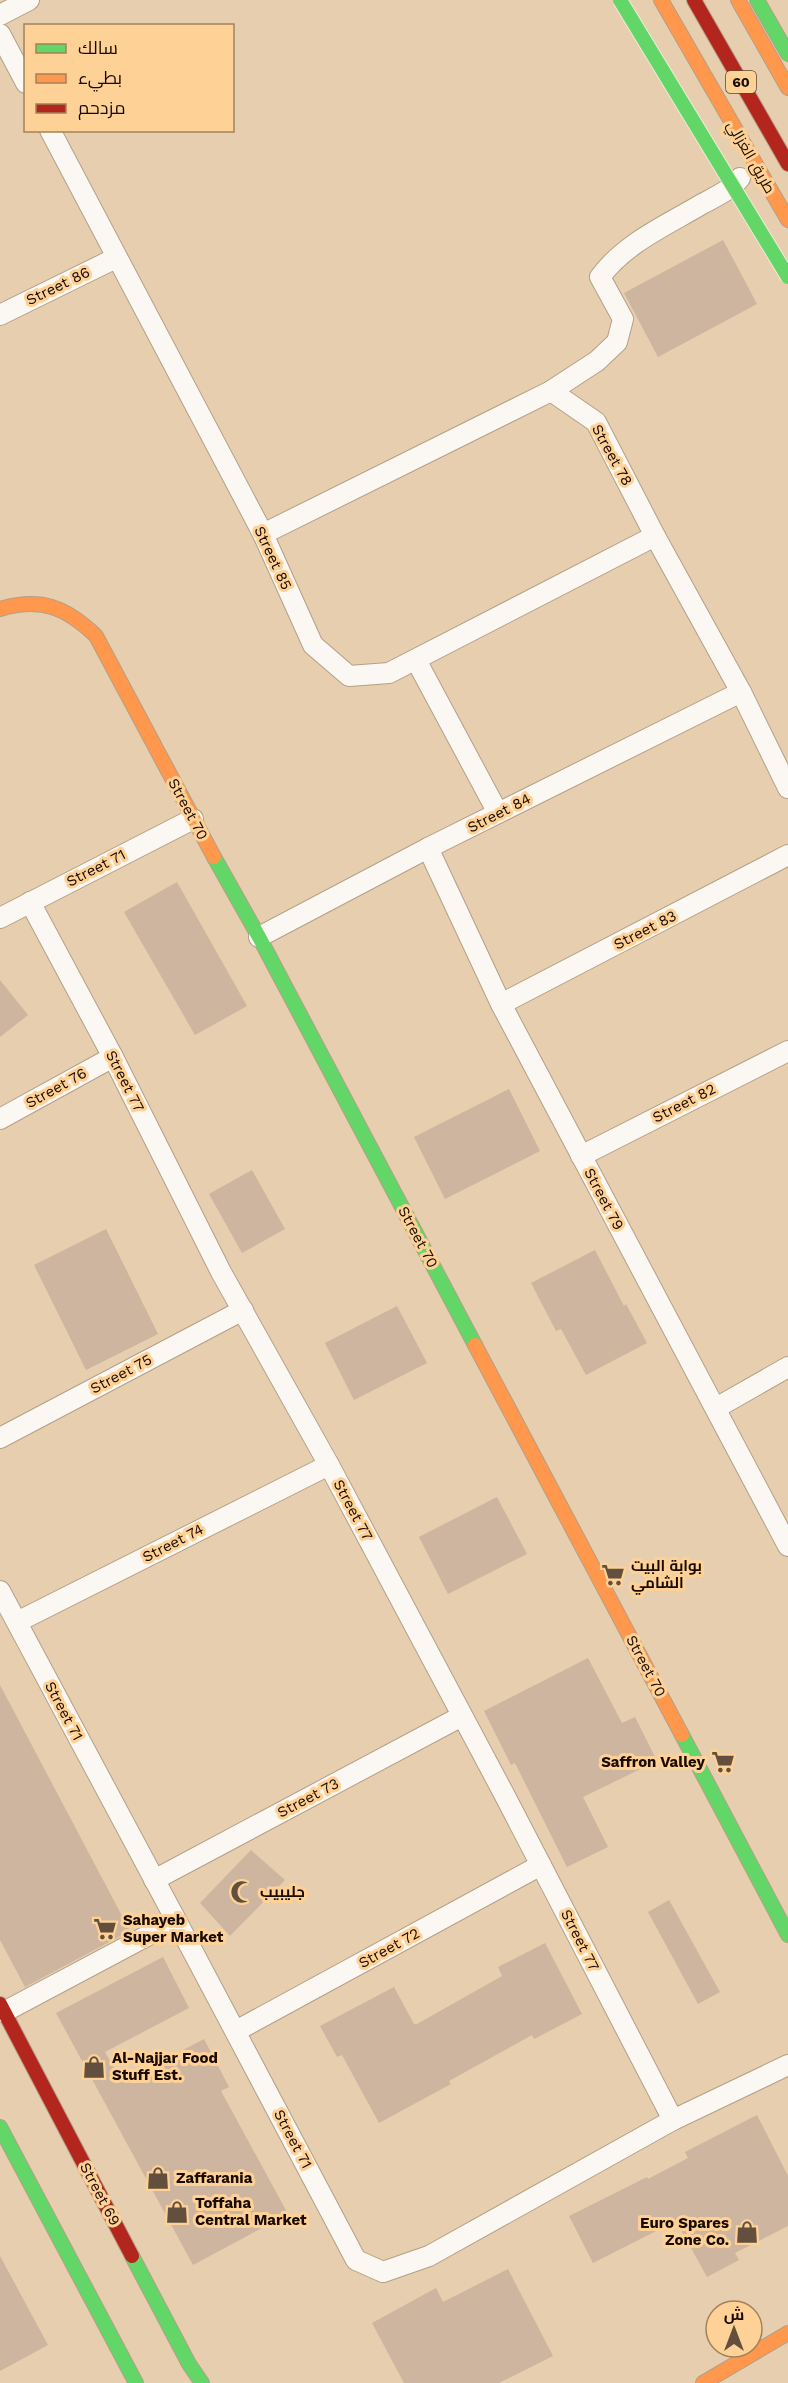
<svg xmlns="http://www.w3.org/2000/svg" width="788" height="2383" font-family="'Work Sans',Cairo,sans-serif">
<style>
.building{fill:#cdb59f}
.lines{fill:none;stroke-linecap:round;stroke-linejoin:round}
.street-casing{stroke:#b3a087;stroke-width:22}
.fast-casing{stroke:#b3a087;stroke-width:16}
.slow-casing{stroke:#b3a087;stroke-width:16}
.jam-casing{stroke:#b3a087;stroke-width:16}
.street{stroke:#fbf8f3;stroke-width:20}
.fast{stroke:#63d668;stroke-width:14}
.slow{stroke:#ff974d;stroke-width:14}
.jam{stroke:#b3261e;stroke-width:14}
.fast-bridge-casing{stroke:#f4e9db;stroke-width:16;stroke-linecap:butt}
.fast-bridge{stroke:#63d668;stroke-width:14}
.labels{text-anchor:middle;stroke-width:6;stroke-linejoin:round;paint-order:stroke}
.shield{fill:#fed297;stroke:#5e472d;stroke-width:1.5}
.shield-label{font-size:14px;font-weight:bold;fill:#1a0b00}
.street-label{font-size:15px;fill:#1a0b00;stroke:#fed297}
.poi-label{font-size:15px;font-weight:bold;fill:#1a0b00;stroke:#fed297;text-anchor:start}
</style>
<rect width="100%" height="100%" fill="#e7ceae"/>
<!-- building -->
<g class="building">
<polygon points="723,240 757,304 658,357 624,293"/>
<polygon points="177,882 247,1006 195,1035 124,912"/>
<polygon points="0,980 28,1015 0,1037"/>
<polygon points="509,1089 540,1151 445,1199 414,1137"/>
<polygon points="252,1170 285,1229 242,1253 209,1194"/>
<polygon points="106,1229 158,1334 86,1370 34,1265"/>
<polygon points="595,1250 624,1306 626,1304 647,1343 586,1375 561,1329 556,1331 531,1283"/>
<polygon points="397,1306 427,1363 354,1400 325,1343"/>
<polygon points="497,1497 527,1554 448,1594 419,1537"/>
<polygon points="588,1658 622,1723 635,1717 657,1761 583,1797 608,1847 567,1867 515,1763 511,1765 484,1711"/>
<polygon points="0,1685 130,1931 25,1987 0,1940"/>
<polygon points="251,1850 285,1880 230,1936 200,1903"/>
<polygon points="669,1900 720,1992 698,2004 648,1912"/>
<polygon points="545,1943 582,2014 534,2039 532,2035 449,2081 451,2084 379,2123 342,2055 337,2057 320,2026 394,1987 414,2024 417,2024 502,1976 498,1967"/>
<polygon points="163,1957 189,2008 105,2052 122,2082 204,2039 229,2087 221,2091 288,2214 193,2265 56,2013"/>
<polygon points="757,2115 788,2176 788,2226 735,2253 739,2260 707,2277 676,2221 593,2263 569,2216 647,2177 648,2179 688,2158 685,2152"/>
<polygon points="0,2256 48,2345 0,2371"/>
<polygon points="508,2269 553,2356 499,2383 404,2383 372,2323 436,2288 443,2302"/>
</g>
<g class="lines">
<!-- street casing -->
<g class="street-casing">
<g id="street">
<polyline points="0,15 29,0"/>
<polyline points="0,34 26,83"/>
<polyline points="50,130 263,534 313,645 349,676 389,673 655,536"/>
<polyline points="0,315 116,258"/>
<polyline points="551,391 596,422 655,536 741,692 788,788"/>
<path d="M263 534 551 391 597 361 617 342 623 319 600 277C625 243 667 225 702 204 715 197 731 190 740 178"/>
<polyline points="416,660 498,813"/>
<polyline points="428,848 501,1004 788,1546"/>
<polyline points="30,902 113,1057 221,1272 329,1465 504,1794 673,2120"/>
<polyline points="0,918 193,819"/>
<polyline points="259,937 428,848 741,692"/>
<polyline points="501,1004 788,855"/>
<polyline points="0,1119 113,1057"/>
<polyline points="581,1156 788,1051"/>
<polyline points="716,1408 788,1367"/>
<polyline points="0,1438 243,1310"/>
<path d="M0 1591C119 1814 239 2036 356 2260L383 2272 429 2256 673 2120 788 2065"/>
<polyline points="17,1622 329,1465"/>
<polyline points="154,1880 462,1716"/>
<polyline points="4,2012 175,1921"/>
<polyline points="236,2031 541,1865"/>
</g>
</g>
<!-- fast casing -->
<g class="fast-casing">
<g id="fast">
<polyline points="757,0 788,54"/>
<polyline points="214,857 259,937 475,1345"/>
<polyline points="682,1735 788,1935"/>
<polyline points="0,2127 136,2383"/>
<polyline points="132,2256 189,2364 202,2383"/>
</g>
</g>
<!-- slow casing -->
<g class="slow-casing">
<g id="slow">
<polyline points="661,0 788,220"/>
<polyline points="738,0 788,88"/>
<path d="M0 609C41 597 66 607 96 636L214 857"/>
<polyline points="475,1345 682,1735"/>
<polyline points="703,2383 788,2333"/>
</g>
</g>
<!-- jam casing -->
<g class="jam-casing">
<g id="jam">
<polyline points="694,0 788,164"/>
<polyline points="0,2004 132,2256"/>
</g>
</g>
<!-- street -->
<use href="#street" class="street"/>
<!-- fast -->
<use href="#fast" class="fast"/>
<!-- slow -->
<use href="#slow" class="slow"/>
<!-- jam -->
<use href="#jam" class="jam"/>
<!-- fast-bridge casing -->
<g class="fast-bridge-casing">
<polyline id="fast-bridge" points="620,0 788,277"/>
</g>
<!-- fast-bridge -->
<use href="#fast-bridge" class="fast-bridge"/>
</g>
<!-- icons -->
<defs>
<g id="supermarket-bare" transform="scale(1.8)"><path d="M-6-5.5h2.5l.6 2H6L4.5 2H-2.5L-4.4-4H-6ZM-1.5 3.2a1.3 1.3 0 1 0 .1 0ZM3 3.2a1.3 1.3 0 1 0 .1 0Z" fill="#624f3d" stroke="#fed297" stroke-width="2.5" paint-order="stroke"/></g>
<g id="mosque-bare" transform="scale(1.8)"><path d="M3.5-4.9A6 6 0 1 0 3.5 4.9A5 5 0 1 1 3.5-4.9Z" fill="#624f3d" stroke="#fed297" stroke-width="2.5" paint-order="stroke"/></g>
<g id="shop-bare" transform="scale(1.8)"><path d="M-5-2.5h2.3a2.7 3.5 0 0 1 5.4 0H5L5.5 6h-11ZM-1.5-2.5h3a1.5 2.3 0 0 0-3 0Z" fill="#624f3d" stroke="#fed297" stroke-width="2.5" paint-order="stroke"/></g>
</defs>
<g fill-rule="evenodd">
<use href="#supermarket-bare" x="613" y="1575"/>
<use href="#supermarket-bare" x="723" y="1762"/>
<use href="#mosque-bare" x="242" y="1892"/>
<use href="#supermarket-bare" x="105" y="1929"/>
<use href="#shop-bare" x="94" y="2067"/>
<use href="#shop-bare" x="158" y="2178"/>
<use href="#shop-bare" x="177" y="2212"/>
<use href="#shop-bare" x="747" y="2232"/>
</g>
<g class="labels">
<!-- shield labels -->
<rect class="shield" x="726" y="71" width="30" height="22" rx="4.5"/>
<g class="shield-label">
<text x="741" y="87">60</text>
</g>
<!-- street labels -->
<g class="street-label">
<text transform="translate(751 157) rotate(60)" y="5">طريق الغزالي</text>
<text transform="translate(58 286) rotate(-26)" y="5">Street 86</text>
<text transform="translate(612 455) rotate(61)" y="5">Street 78</text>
<text transform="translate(273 558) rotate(65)" y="5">Street 85</text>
<text transform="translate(188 809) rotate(62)" y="5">Street 70</text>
<text transform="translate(499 813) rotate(-27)" y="5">Street 84</text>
<text transform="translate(96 868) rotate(-27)" y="5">Street 71</text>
<text transform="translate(645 930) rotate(-27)" y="5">Street 83</text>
<text transform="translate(125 1081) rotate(63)" y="5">Street 77</text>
<text transform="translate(56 1088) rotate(-29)" y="5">Street 76</text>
<text transform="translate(684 1103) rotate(-27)" y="5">Street 82</text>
<text transform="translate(604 1199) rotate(62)" y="5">Street 79</text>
<text transform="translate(418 1237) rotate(62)" y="5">Street 70</text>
<text transform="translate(121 1374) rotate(-28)" y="5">Street 75</text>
<text transform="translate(353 1510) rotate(62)" y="5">Street 77</text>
<text transform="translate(173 1543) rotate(-27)" y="5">Street 74</text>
<text transform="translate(646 1666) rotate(62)" y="5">Street 70</text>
<text transform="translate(64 1711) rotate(62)" y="5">Street 71</text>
<text transform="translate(308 1798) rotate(-28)" y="5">Street 73</text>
<text transform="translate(580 1940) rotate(63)" y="5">Street 77</text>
<text transform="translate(389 1948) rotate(-29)" y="5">Street 72</text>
<text transform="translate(293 2139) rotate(62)" y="5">Street 71</text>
<text transform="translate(100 2194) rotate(62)" y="5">Street 69</text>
</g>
<!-- poi labels -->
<g class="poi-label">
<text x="631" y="1571">بوابة البيت<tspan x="631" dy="17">الشامي</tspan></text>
<text x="705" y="1767" text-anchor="end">Saffron Valley</text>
<text x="260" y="1897">جليبيب</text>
<text x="123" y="1925">Sahayeb<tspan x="123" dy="17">Super Market</tspan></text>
<text x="112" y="2063">Al-Najjar Food<tspan x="112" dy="17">Stuff Est.</tspan></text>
<text x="176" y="2183">Zaffarania</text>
<text x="195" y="2208">Toffaha<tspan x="195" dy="17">Central Market</tspan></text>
<text x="729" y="2228" text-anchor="end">Euro Spares<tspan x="729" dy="17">Zone Co.</tspan></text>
</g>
</g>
<!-- legend -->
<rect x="24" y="24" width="210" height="108" fill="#fed297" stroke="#a3825b" stroke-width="1.5"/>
<rect x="36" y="44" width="30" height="9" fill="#63d668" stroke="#a3825b" stroke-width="1.5"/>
<text x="78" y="54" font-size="18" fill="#1a0b00">سالك</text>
<rect x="36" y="74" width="30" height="9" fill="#ff974d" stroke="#a3825b" stroke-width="1.5"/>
<text x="78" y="84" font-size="18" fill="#1a0b00">بطيء</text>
<rect x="36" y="104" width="30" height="9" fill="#b3261e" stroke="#a3825b" stroke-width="1.5"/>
<text x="78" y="114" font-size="18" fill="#1a0b00">مزدحم</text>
<!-- north arrow -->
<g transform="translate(734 2329)"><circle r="28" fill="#fed297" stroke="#a3825b" stroke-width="1.5"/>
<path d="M0-4.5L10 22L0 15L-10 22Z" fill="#624f3d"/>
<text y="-9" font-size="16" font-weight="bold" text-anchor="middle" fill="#1a0b00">ش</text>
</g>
</svg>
